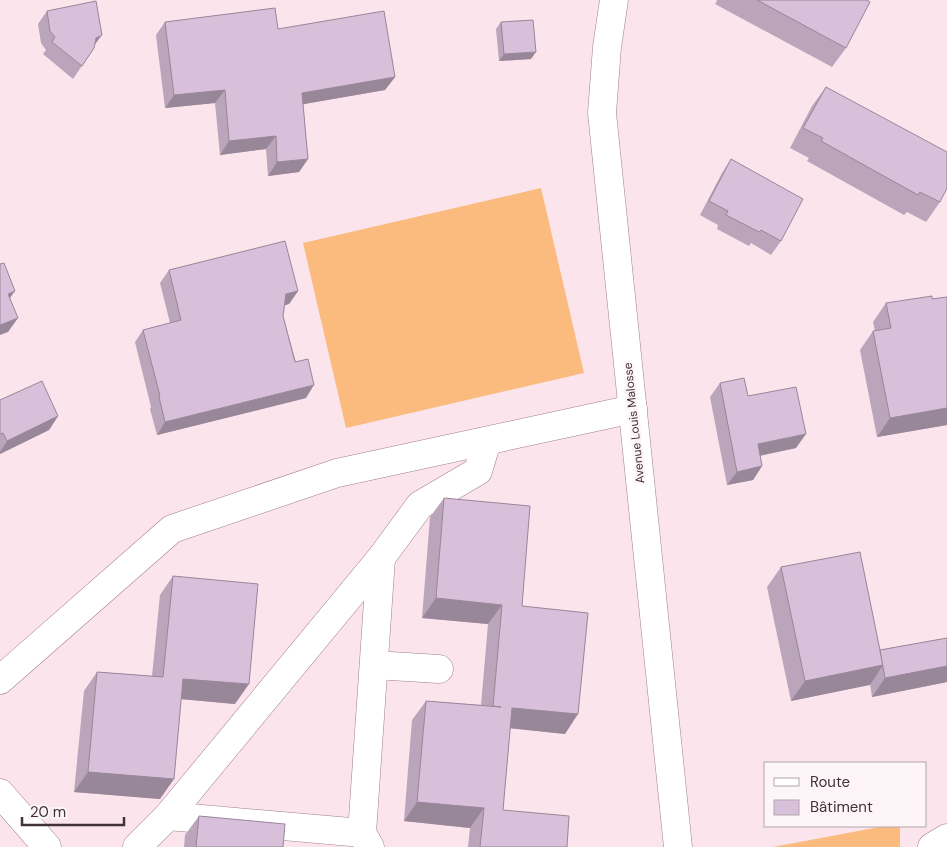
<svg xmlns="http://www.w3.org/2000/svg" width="947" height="847" font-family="'DM Sans',sans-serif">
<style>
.garden{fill:#fbbb7f}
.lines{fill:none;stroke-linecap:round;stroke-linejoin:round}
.minor-casing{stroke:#a27f8a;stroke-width:29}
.minor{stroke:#fff;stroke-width:28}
.wall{fill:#bba5bb}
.shaded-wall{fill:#988699}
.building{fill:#d9c0da;stroke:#988699}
.labels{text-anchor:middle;stroke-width:5;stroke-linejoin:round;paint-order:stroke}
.street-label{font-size:12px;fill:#413237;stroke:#fdf5f8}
</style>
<rect width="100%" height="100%" fill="#fbe4eb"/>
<!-- garden -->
<g class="garden">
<polygon points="541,188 584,373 346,428 303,243"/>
<polygon points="885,826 900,826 900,847 773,847"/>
</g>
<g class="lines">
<!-- minor casing -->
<g class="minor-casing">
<g id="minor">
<polyline points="614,0 607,47 602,113 678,847"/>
<polyline points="374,665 439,669"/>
<polyline points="0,680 172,529 337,473 633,409"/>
<polyline points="0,793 47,847"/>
<polyline points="168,816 362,833"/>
<polyline points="137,847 168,816 381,558 420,505 478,471 487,441"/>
<polyline points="370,847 362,833 381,558"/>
<polyline points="932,847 947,838"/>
</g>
</g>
<!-- minor -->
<use href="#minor" class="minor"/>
</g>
<!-- wall -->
<g class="wall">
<polygon points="716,0 867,0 846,48 832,67 715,4 717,1"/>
<polygon points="47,11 95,45 94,48 73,79 43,54 46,50 41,43 38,24"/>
<polygon points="165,22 278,29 395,77 385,90 303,104 308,159 299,172 268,176 266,149 220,155 215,103 165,108 156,35"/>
<polygon points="501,22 531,59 499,61 496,29"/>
<polygon points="826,87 940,202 926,222 907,212 904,215 807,161 809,158 790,148 812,106"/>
<polygon points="731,159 781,241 771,255 751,243 749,246 717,229 718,225 700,215 722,173"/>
<polygon points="169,270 298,291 289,304 285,305 283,316 306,398 157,435 150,409 151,407 135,342 143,330 170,323 160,283"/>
<polygon points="947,297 947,425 877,437 860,350 873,331 875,331 873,322 886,303 932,299"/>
<polygon points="720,383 748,396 796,448 760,456 762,466 753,480 727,485 710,397"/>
<polygon points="0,400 58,416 49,430 0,454"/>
<polygon points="444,498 522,606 565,734 510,728 503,810 567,847 468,847 470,828 404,821 412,720 426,701 481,705 488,624 422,618 430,517"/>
<polygon points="781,567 880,650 947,638 947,682 872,697 870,684 791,701 767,587"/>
<polygon points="173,576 235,704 181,699 160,799 74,792 84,691 97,672 152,676 160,595"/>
<polygon points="199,816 283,847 184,847 185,835"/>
</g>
<!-- shaded-wall -->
<g class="shaded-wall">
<polygon points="102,35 93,47 96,38"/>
<polygon points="536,52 531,59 499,61 504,54"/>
<polygon points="395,77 385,90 293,106 302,93"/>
<polygon points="225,90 215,103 165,108 174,95"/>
<polygon points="276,136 266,149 220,155 229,141"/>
<polygon points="308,159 299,172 268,176 277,162"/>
<polygon points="15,291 5,305 8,294"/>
<polygon points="298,291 289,304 278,307 286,294"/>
<polygon points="18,318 8,332 0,335 0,325"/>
<polygon points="314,385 306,398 157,435 165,422"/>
<polygon points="947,408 947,425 877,437 890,418"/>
<polygon points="58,416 49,430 0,454 0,452 7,441"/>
<polygon points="806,434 796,448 748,458 758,444"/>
<polygon points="762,466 753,480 727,485 737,472"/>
<polygon points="436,598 502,605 488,624 422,618"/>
<polygon points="883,665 870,685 791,701 805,681"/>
<polygon points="947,666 947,682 872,697 885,678"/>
<polygon points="183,679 249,684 235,704 169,698"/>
<polygon points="512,708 578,714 565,734 499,727"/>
<polygon points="88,772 174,779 160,799 74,792"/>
<polygon points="417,802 484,808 470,828 404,821"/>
</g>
<!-- building -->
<g class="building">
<polygon points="757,0 867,0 870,2 846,48"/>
<polygon points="96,1 102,35 96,38 94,48 82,66 52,42 55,37 50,31 47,11"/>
<polygon points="275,8 278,29 384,11 395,77 302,93 308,159 277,162 276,136 229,141 225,90 174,95 165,22"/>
<polygon points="533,20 536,52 504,54 501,22"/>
<polygon points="826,87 947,152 947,188 940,202 920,192 918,195 821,141 823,138 803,128"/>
<polygon points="731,159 803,199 781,241 761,230 759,232 726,215 728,211 709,201"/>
<polygon points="285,241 298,291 286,294 283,316 295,362 308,359 314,385 165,422 159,397 160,396 143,330 181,320 169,270"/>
<polygon points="4,263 15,291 8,294 18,318 0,325 0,264"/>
<polygon points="932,296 932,299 947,297 947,408 890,418 873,331 891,328 886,303"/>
<polygon points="744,378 748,396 796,387 806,434 758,444 762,466 737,472 720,383"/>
<polygon points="42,381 58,416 7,441 3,433 0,434 0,400"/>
<polygon points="444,498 530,506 522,606 588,613 578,714 512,708 503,810 569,816 567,847 480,847 484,808 417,802 426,701 501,707 493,706 502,605 436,598"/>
<polygon points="860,552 883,665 805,681 781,567"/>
<polygon points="173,576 258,584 249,684 183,679 174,779 88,772 97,672 163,677"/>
<polygon points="947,638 947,666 885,678 880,650"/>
<polygon points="199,816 285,824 283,847 196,847"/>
</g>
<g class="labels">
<!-- street labels -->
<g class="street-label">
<text transform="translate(634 423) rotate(-96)" y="4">Avenue Louis Malosse</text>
</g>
</g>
<!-- legend -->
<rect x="764" y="762" width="162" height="65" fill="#fdf5f8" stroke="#b2a7ab"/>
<rect x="774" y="778" width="25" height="8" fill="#ffffff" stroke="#b2a7ab"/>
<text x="810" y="787" font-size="15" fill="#413237">Route</text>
<rect x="774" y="800" width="25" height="15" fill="#d9c0da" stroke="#b2a7ab"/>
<text x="810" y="812" font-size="15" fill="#413237">Bâtiment</text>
<!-- scale -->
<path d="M22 817v8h102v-8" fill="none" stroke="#413237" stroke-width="2.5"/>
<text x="30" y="817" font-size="15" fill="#413237" stroke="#fdf5f8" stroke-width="4" paint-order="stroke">20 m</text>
</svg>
